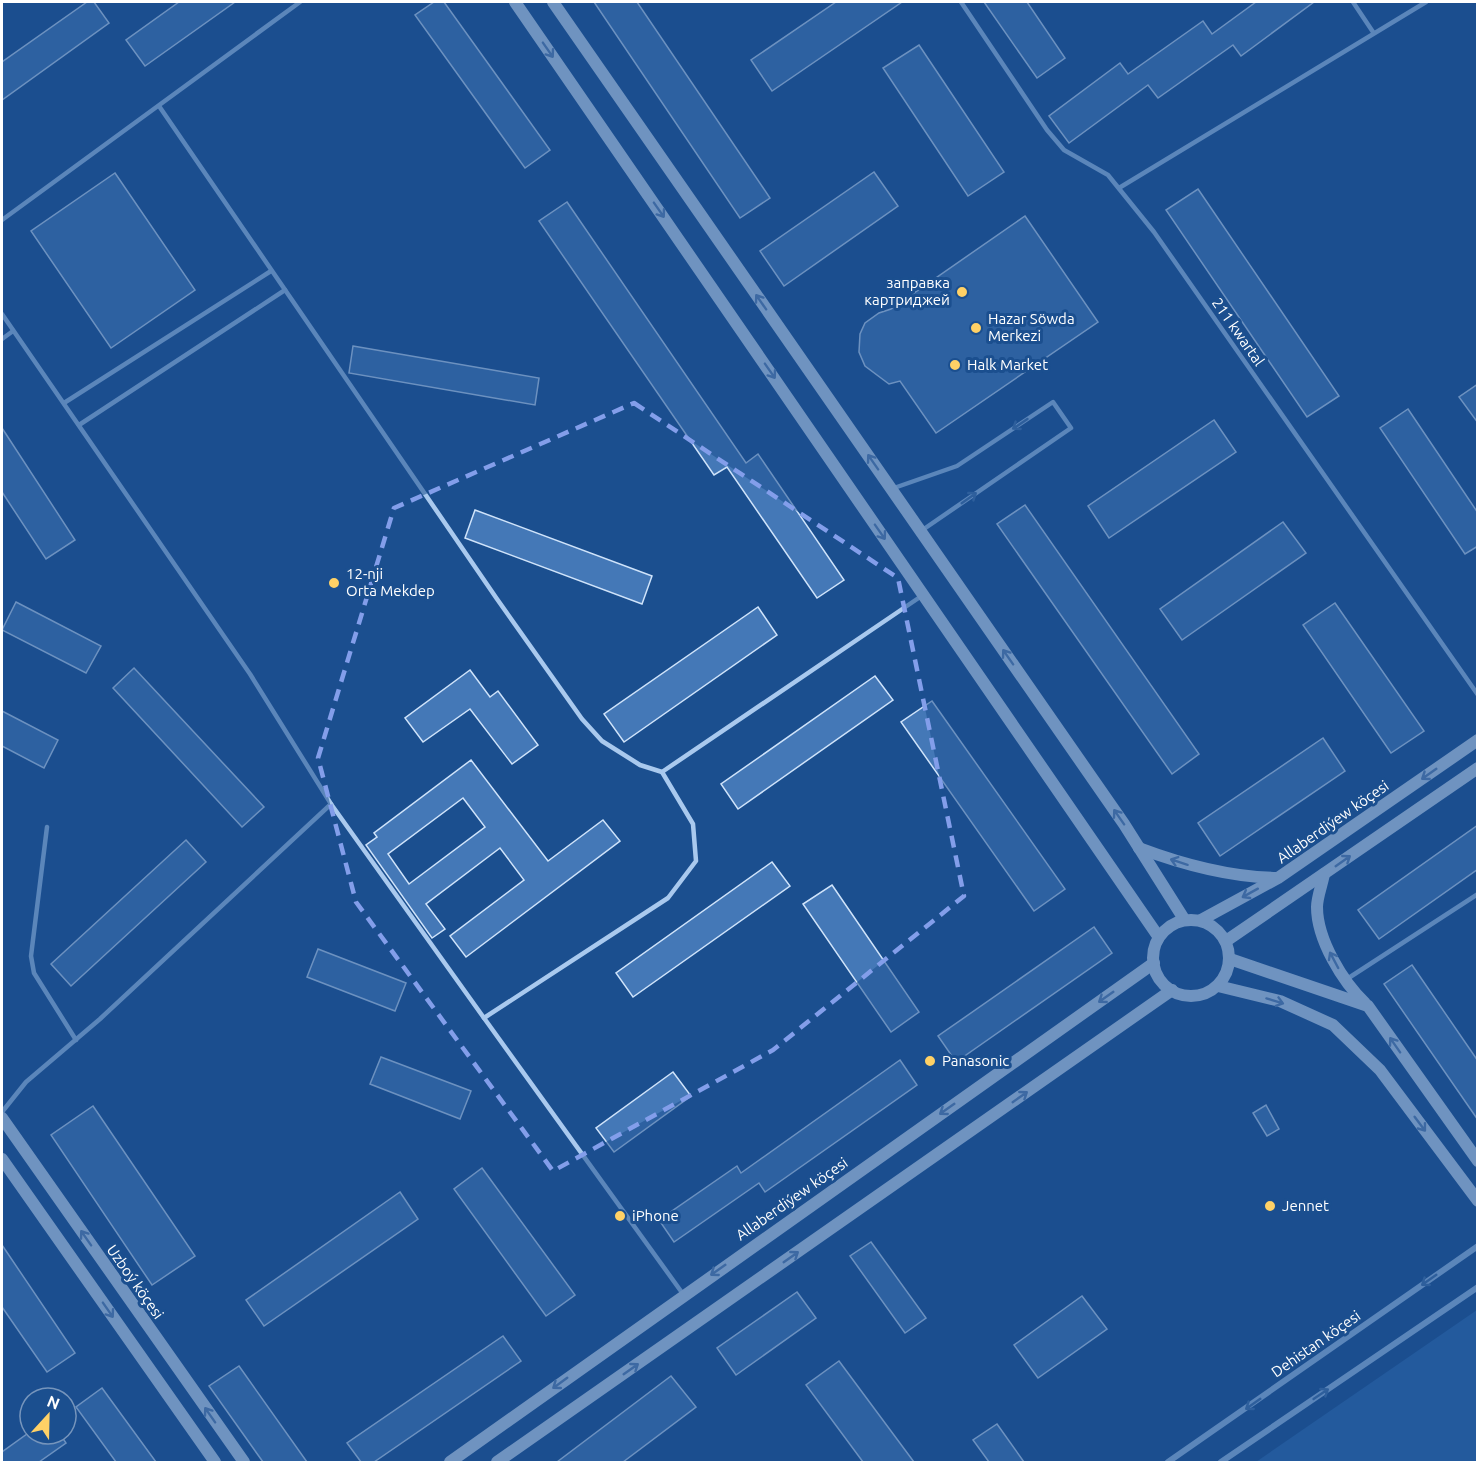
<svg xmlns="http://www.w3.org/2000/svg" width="1479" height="1464" font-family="Ubuntu,sans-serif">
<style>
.green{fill:#2e69ad}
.building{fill:#4478b7;stroke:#cfe3fa;stroke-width:1.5;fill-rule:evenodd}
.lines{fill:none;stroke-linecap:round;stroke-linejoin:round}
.lane{stroke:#a9c9ee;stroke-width:4.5}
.street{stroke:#a9c9ee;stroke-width:6}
.secondary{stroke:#d6e6fa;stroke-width:12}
.oneway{stroke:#668bba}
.oneway2{stroke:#4674ac}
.marked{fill:none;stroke:#839eea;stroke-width:4.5;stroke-dasharray:12 8;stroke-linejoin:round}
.poi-dot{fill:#ffd166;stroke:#1b4f8f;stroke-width:2}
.labels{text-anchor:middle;stroke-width:6;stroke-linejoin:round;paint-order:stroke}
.poi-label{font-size:15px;fill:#fff;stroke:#1b4f8f;text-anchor:start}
.street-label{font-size:15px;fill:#fff;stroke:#1b4f8f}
</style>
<rect width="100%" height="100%" fill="#1b4f8f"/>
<!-- green -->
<polygon class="green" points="1477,1310 1477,1462 1256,1462"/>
<!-- building -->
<g class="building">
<polygon points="87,2 94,2 109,23 2,100 2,62"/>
<polygon points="179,2 235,2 145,66 126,40"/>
<polygon points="434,2 444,2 550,150 525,168 415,15"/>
<polygon points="594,2 637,2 770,198 740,218"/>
<polygon points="836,2 902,2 772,91 751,60"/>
<polygon points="984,2 1027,2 1065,58 1037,78"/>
<polygon points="1256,2 1314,2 1241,56 1233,45 1158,98 1148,85 1069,143 1049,116 1120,63 1128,74 1203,21 1212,34"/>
<polygon points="919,45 1004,172 968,196 883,68"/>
<polygon points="874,172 898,206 784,286 760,251"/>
<polygon points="115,173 195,290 111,348 31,231"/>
<polygon points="1198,189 1339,396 1307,417 1166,210"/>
<polygon points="567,202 746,463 758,454 844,580 817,598 727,467 714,475 539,221"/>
<polygon points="1025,216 1098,322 936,433 900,381 889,384 865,366 859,352 860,334 865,323 879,313 891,309"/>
<polygon points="353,346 539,378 535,405 349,373"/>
<polygon points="1478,384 1478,423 1459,397"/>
<polygon points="1408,409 1478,513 1478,546 1465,554 1380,428"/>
<polygon points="1214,420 1236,452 1109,538 1088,506"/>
<polygon points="2,428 75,540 46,559 2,492"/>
<polygon points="1025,505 1199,754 1172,774 997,524"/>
<polygon points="475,510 652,576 642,604 465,538"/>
<polygon points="1283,522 1306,553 1182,640 1160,609"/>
<polygon points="16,602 101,646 86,673 2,630"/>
<polygon points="1335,603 1424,731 1391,753 1303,625"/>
<polygon points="758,607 777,635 624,742 604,714"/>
<polygon points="134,668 264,807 242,827 113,688"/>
<polygon points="470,670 490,697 498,691 538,745 512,764 470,709 423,742 405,718"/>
<polygon points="875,676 893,700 738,809 721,784"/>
<polygon points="932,701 1065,889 1034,911 901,722"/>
<polygon points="2,711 58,740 44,768 2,746"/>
<polygon points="1323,738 1345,771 1220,856 1198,823"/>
<path d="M471 760 548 861 603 820 620 841 466 957 450 936 524 880 500 848 426 904 445 929 432 938 366 845 377 837 374 833ZM463 798 485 827 409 884 388 854Z"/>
<polygon points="1478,825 1478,869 1379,939 1358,910"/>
<polygon points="186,840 206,862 71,986 51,964"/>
<polygon points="772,862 790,886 633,997 616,973"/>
<polygon points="832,885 919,1012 891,1032 803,904"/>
<polygon points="1094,927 1112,953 956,1062 938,1036"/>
<polygon points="318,949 406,983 395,1011 307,977"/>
<polygon points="1412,965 1478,1061 1478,1120 1384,984"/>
<polygon points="381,1057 471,1091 460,1119 370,1084"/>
<polygon points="900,1060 917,1085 765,1192 759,1183 674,1242 659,1220 737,1166 741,1173"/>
<polygon points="673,1072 691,1096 614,1152 596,1128"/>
<polygon points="1266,1105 1279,1129 1267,1136 1253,1113"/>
<polygon points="93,1106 195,1256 152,1285 51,1135"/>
<polygon points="482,1168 575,1295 546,1316 454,1189"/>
<polygon points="400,1192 418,1219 264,1326 246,1300"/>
<polygon points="871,1242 926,1318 905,1333 850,1256"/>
<polygon points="2,1245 75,1353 47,1372 2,1307"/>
<polygon points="797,1292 816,1318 736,1375 717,1348"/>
<polygon points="1082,1296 1107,1329 1038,1378 1014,1345"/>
<polygon points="503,1336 521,1361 374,1462 361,1462 347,1443"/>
<polygon points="839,1361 914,1462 863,1462 806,1385"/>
<polygon points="239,1366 307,1462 263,1462 209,1386"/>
<polygon points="671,1376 696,1407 623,1462 557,1462"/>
<polygon points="102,1388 156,1462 116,1462 76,1407"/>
<polygon points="997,1424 1024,1462 989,1462 973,1440"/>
<polygon points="27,1434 60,1434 66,1443 39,1462 2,1462 2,1452"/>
</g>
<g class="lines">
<!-- lane -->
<g class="lane">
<polyline points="961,2 1047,130 1064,150 1108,175 1154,232 1478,695"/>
<polyline points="1353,2 1373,32"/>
<polyline points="159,106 497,599 582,719 602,741 640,765 662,772"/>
<polyline points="1119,188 1426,2"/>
<polyline points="2,220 300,2"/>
<polyline points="2,314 250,674 331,804 484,1018"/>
<polyline points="2,339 13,331"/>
<polyline points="64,403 271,271"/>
<polyline points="79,425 285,290"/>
<polyline points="894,488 957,466 1053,402 1071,428 921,531"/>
<polyline points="47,827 31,956 34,973 76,1040"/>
<polyline points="1347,979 1478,894"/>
<polyline points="2,1112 26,1082 100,1019 331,804"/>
<polyline points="683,1294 484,1018 668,898 696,861 693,824 662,772 923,595"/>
</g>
<!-- street -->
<g class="street">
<polyline points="1168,1462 1478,1246"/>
<polyline points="1221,1462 1478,1287"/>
</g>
<!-- secondary -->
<g class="secondary">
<polyline points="515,2 1158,936"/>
<polyline points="553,2 1124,824 1184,919"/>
<path d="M1139 848C1184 865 1229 877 1277 878"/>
<path d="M1324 874C1322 885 1317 897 1317 907 1317 940 1343 982 1365 1003"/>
<circle cx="1191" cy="958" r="38"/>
<polyline points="1201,920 1278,878 1478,740"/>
<polyline points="1226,941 1478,768"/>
<polyline points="1230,959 1368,1006 1478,1161"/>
<polyline points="1218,986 1280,1001 1333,1025 1380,1070 1478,1201"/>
<polyline points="2,1118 244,1462"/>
<polyline points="2,1159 215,1462"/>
<polyline points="450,1462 1154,963"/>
<polyline points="497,1462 1172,990"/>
</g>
</g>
<!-- one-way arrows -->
<defs><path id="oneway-shaft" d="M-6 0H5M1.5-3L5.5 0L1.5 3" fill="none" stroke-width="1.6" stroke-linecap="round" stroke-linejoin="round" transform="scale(1.5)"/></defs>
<g class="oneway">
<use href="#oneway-shaft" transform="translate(548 50) rotate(55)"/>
<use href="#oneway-shaft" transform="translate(659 210) rotate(55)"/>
<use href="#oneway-shaft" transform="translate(761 302) rotate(-125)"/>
<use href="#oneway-shaft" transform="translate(770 371) rotate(55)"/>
<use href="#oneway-shaft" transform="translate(873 462) rotate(-125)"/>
<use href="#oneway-shaft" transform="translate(880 532) rotate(55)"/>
<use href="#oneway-shaft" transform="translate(1008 657) rotate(-125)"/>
<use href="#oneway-shaft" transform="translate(1429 774) rotate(145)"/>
<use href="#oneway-shaft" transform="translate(1119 817) rotate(-125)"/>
<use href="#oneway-shaft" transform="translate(1343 861) rotate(-35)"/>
<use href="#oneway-shaft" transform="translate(1179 862) rotate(-162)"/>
<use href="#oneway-shaft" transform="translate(1250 893) rotate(151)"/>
<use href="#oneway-shaft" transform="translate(1334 960) rotate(-118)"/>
<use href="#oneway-shaft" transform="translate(1106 997) rotate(145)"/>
<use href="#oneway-shaft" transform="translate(1275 1001) rotate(17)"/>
<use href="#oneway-shaft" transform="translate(1395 1045) rotate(-125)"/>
<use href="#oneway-shaft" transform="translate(1020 1097) rotate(-35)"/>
<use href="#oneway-shaft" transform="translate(947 1109) rotate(145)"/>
<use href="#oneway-shaft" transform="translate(1420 1124) rotate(53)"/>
<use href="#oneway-shaft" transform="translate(86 1238) rotate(-125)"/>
<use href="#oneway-shaft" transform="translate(791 1257) rotate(-35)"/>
<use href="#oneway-shaft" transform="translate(718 1270) rotate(145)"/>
<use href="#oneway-shaft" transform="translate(108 1310) rotate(55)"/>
<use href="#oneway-shaft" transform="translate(631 1369) rotate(-35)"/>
<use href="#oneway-shaft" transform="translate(560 1383) rotate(144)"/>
<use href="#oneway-shaft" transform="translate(210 1415) rotate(-125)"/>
</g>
<g class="oneway2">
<use href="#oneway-shaft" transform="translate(1020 424) rotate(146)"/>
<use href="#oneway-shaft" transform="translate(969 498) rotate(-35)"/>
<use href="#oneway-shaft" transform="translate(1429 1280) rotate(145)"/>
<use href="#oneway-shaft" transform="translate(1321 1394) rotate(-34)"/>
<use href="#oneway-shaft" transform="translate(1253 1404) rotate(145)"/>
</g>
<!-- marked area -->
<path d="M0 0H1479V1464H0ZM634 403 898 578 964 896 773 1050 553 1171 356 902 318 758 394 508Z" fill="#1b4f8f" fill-opacity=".55" fill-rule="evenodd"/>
<path class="marked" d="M634 403 898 578 964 896 773 1050 553 1171 356 902 318 758 394 508Z"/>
<!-- markers -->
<g class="poi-dot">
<circle cx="962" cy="292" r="6"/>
<circle cx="976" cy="328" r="6"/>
<circle cx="955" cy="365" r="6"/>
<circle cx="334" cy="583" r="6"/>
<circle cx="930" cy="1061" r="6"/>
<circle cx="1270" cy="1206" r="6"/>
<circle cx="620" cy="1216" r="6"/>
</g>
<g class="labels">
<!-- poi labels -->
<g class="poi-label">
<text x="950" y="288" text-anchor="end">заправка<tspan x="950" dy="17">картриджей</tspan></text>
<text x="988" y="324">Hazar Söwda<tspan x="988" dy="17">Merkezi</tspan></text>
<text x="967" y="370">Halk Market</text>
<text x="346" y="579">12-nji<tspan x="346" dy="17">Orta Mekdep</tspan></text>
<text x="942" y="1066">Panasonic</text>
<text x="1282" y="1211">Jennet</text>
<text x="632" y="1221">iPhone</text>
</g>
<!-- street labels -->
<g class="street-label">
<text transform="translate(1238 332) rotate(55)" y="5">211 kwartal</text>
<text transform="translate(1333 822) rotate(-35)" y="5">Allaberdiýew köçesi</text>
<text transform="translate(792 1199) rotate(-35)" y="5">Allaberdiýew köçesi</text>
<text transform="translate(135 1282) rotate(55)" y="5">Uzboý köçesi</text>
<text transform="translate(1316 1344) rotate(-35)" y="5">Dehistan köçesi</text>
</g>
</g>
<!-- border -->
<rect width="1479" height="1464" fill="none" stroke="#ffffff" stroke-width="6"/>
<!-- north arrow -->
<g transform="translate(48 1416) rotate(22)"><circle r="28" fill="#1b4f8f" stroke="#7695bc" stroke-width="1.5"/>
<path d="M0-4.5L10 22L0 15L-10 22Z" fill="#ffd166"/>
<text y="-9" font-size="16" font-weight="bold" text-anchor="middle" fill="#ffffff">N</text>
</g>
</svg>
